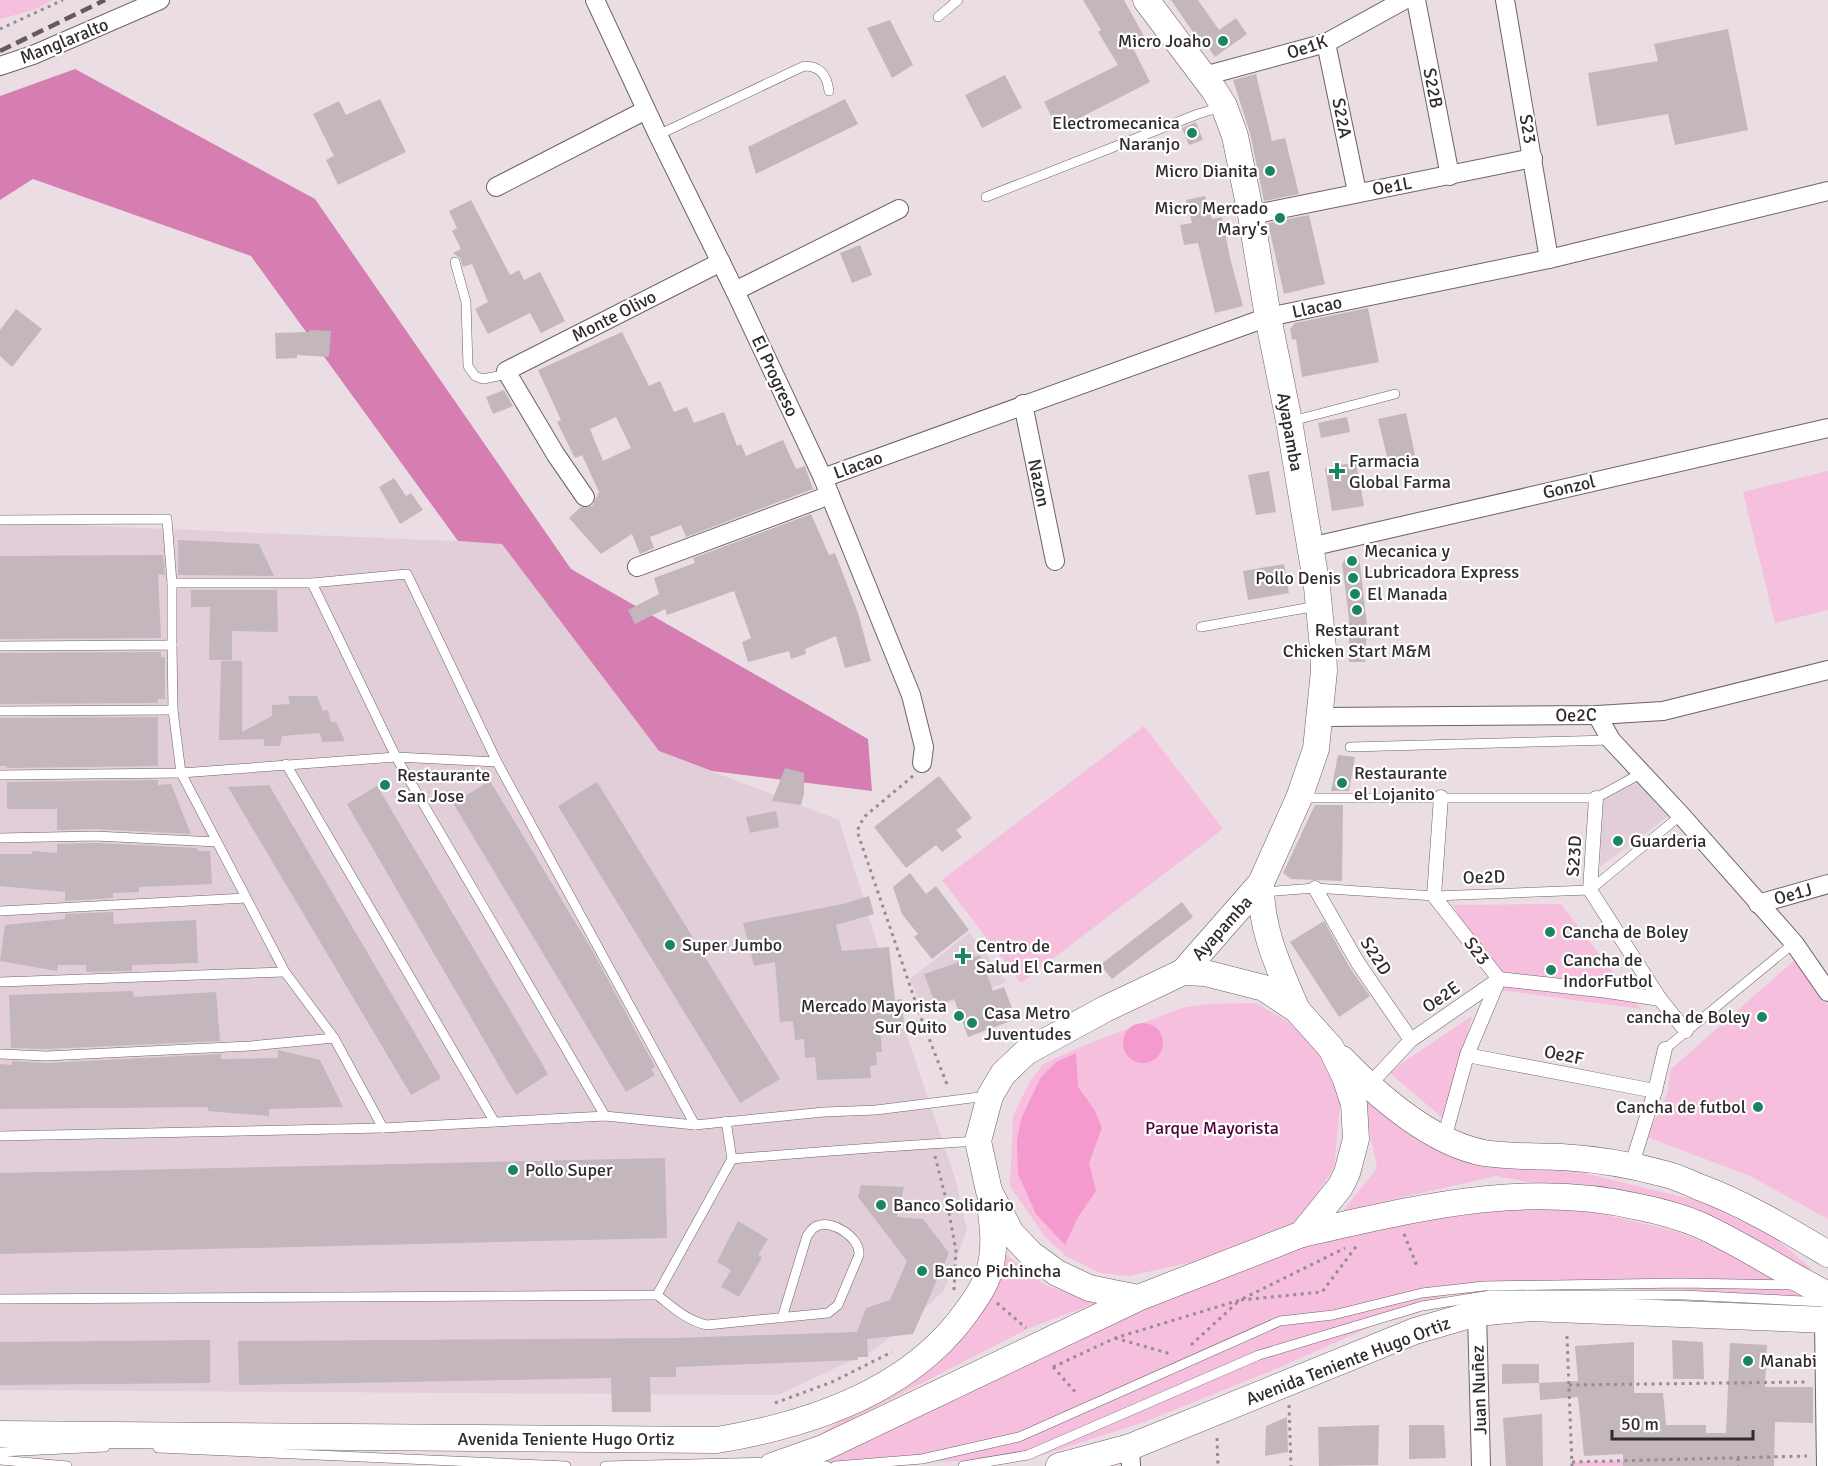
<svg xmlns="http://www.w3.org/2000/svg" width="1828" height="1466" font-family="Signika,sans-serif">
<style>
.built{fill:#e2ced8}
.green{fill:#f6bfdd}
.forest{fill:#d67eb2}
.water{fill:#f59acf}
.building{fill:#c3b6bd;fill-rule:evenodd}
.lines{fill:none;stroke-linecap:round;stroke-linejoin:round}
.service-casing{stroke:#6d6268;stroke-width:10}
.pedestrian-casing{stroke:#6d6268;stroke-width:15}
.minor-casing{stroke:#6d6268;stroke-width:20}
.secondary-casing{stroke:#6d6268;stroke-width:27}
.path{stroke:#968c91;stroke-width:3;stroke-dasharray:3 4.5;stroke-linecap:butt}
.service{stroke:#fff;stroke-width:9}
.pedestrian{stroke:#fff;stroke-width:14}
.minor{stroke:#fff;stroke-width:18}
.secondary{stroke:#fff;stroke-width:26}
.rail{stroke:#625b5e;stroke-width:4.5;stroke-dasharray:12 6;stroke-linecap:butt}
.poi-dot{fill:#1b8561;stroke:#fff;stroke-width:2}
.labels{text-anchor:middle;stroke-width:4.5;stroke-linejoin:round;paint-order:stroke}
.street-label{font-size:18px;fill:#302b2d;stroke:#fff}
.poi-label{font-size:18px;fill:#302b2d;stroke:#fff;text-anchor:start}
.park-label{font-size:18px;fill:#4f0038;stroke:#fff}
</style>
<rect width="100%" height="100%" fill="#ebdde4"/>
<!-- built -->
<g class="built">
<polygon points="0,522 502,543 659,751 839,820 895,1000 955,1178 967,1230 944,1291 876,1349 778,1395 0,1390"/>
<polygon points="1632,769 1671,814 1600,867 1602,795"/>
<polygon points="969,933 1007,982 924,1012 910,979"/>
</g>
<!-- green -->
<g class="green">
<polygon points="0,0 52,0 34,10 0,19"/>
<polygon points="1828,471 1828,610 1775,623 1743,492"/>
<polygon points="1144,726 1223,829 1021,983 942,880"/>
<polygon points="1561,904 1641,1009 1500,990 1453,905"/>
<polygon points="1797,958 1828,1005 1828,1219 1750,1176 1647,1137 1668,1092 1670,1070"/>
<polygon points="1256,1003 1290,1023 1324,1058 1340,1104 1334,1168 1296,1227 1216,1257 1129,1276 1100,1273 1066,1256 1045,1237 1010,1186 1013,1116 1029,1083 1043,1064 1085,1045 1182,1008 1207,1004"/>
<polygon points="1472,1016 1446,1121 1389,1072"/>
<polygon points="1361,1091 1405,1124 1562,1168 1704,1202 1775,1238 1812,1269 1788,1266 1588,1193 1496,1176 1343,1211 1377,1168"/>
<polygon points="1550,1202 1675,1231 1756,1263 1821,1297 1601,1288 1448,1295 1377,1324 1278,1368 1147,1421 1024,1461 783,1462 1264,1254 1385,1217"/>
<polygon points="1003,1252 1043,1284 1096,1303 1027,1329 815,1438 965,1335"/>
<polygon points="1672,1459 1672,1466 1572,1466 1572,1462"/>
</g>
<!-- forest -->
<polygon class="forest" points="75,69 315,199 571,569 868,739 872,791 712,771 659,751 502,544 458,541 251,256 33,179 0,200 0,96"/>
<!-- water -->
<g class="water">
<circle cx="1143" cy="1043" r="20"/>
<polygon points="1076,1053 1078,1087 1094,1109 1102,1128 1089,1163 1096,1191 1078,1217 1065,1245 1036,1214 1018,1174 1017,1141 1021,1119 1041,1077 1056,1062"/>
</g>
<!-- building -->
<g class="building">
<polygon points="1083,0 1124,0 1145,38 1132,46 1150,82 1058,129 1044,102 1118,65 1098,32 1101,30"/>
<polygon points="1171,0 1198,0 1219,30 1236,18 1247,34 1215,57 1200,36 1197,38"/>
<polygon points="890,20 913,65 892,78 867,28"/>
<polygon points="1728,29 1748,130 1675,145 1668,114 1597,126 1588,73 1658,61 1654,44"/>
<polygon points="1256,74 1272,141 1285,138 1299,194 1264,201 1250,133 1233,80"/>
<polygon points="1005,75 1022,108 982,128 965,95"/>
<polygon points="380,99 406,152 338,185 326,160 334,156 313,114 339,101 346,115"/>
<polygon points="845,99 858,124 756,174 748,147"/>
<polygon points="1196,122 1203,140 1189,145 1182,128"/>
<polygon points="1205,196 1212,219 1222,217 1230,258 1243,306 1215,313 1198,243 1184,245 1180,225 1192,223 1186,200"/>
<polygon points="471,200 510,275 519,270 524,280 540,272 565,321 541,333 530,313 488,334 475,309 488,302 472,264 463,267 460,258 453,253 461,249 452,231 457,228 449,211"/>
<polygon points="1309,215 1325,284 1284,294 1268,223"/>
<polygon points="860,245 872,275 852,283 840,253"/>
<polygon points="1368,308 1379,362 1302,377 1296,339 1292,340 1290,329 1295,323"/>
<polygon points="16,309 42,329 12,367 0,356 0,330"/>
<polygon points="310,330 331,331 329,357 297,355 297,358 276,359 275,333 309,332"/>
<path d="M622 332 649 386 660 381 674 412 687 407 694 423 724 412 737 446 741 444 746 456 783 440 796 469 805 466 813 489 686 537 681 525 650 537 654 548 640 554 632 534 601 554 569 518 581 507 592 506 599 492 582 455 575 458 557 422 561 420 538 370ZM616 417 631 448 603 461 590 429Z"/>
<polygon points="504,390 513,406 493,414 486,397"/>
<polygon points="1406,413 1415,455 1388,461 1378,419"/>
<polygon points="1347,417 1350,432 1321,438 1318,423"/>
<polygon points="1356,462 1364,506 1332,511 1325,468"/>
<polygon points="1269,471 1276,512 1256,515 1248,475"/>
<polygon points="394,478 406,496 411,493 423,510 400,524 379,487"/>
<polygon points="811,514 829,555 835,553 858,613 871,661 845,668 836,636 805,649 806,654 791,659 789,651 748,662 742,642 751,638 734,591 667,615 665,609 635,624 628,610 659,594 654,578 695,563 693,558"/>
<polygon points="178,540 259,544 274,576 178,575"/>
<polygon points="163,555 165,575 158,574 161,638 0,639 0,556"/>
<polygon points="1359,556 1367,625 1365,662 1349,662 1349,618 1342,564 1346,558"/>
<polygon points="1284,564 1289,593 1248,600 1243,571"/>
<polygon points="191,590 277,590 278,632 232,631 232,660 209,660 210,607 191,607"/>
<polygon points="161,652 161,657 165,657 165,699 158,699 158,703 0,704 0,653"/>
<polygon points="221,661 242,661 242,732 272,716 272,705 290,704 288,696 317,696 323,711 328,710 331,722 336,722 345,741 322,742 320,733 282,736 280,746 264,746 264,739 219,740"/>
<polygon points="158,717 158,766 7,768 7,766 0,766 0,718"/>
<polygon points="1338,755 1355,757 1349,791 1331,791"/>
<polygon points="785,768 804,773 804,794 801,805 772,801"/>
<polygon points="939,776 972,818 956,830 962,837 942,852 936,845 906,868 874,827"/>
<polygon points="158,780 158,785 171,784 191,834 95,829 57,830 57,809 7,809 7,782"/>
<polygon points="490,781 592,950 655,1067 651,1069 655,1075 626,1092 453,803"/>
<polygon points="597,782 780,1079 740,1103 558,806"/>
<polygon points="269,785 441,1078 411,1095 228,787"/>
<polygon points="377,786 548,1074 516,1095 347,804"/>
<polygon points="1315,805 1343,805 1342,881 1291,879 1283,873"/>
<polygon points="776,811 779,827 750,833 746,817"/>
<polygon points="95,843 197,848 198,851 210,851 212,884 139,887 139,892 113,893 113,898 65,901 65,892 0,886 0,854 32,854 32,851 57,853 57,844"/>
<polygon points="910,873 926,894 936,886 969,930 932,959 914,937 918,934 902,914 893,887"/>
<polygon points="869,896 874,914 836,925 842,951 889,947 895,1000 902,999 904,1026 880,1028 882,1052 876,1052 877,1065 870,1066 871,1078 817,1080 815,1057 805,1058 804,1039 795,1040 793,1021 780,1022 775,962 754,966 743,923 843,904"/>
<polygon points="1182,902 1193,917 1112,979 1100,965"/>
<polygon points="113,912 114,924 196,920 198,963 132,965 132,971 86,972 86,965 58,965 57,971 0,961 5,925 65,919 65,914"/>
<polygon points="1324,921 1350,968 1370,996 1339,1017 1290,942"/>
<polygon points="980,955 993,991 1004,987 1016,1019 968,1037 954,999 936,1005 924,974"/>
<polygon points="133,991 134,997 216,992 220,1041 46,1049 11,1048 9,995"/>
<polygon points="278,1050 320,1060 343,1107 269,1109 269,1116 208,1111 208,1107 0,1109 0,1064 12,1065 12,1061 46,1063 221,1054 221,1059 278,1058"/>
<polygon points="665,1158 667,1238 0,1254 0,1173"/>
<polygon points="861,1185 904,1187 897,1217 923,1219 949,1253 913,1334 867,1339 868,1357 858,1357 858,1360 676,1367 676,1377 650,1377 651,1412 612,1412 611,1378 239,1385 238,1341 675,1338 857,1332 866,1308 890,1300 907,1261 858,1197"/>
<polygon points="738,1221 768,1239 758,1255 762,1257 739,1297 721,1287 731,1270 717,1262"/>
<polygon points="210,1340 210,1383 0,1385 0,1342"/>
<polygon points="1672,1340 1703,1342 1704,1379 1673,1379"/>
<polygon points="1634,1342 1634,1393 1663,1393 1666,1425 1706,1425 1706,1433 1726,1433 1730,1343 1767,1345 1765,1387 1813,1387 1813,1423 1775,1422 1774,1466 1623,1466 1623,1454 1584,1456 1578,1397 1540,1400 1539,1383 1578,1381 1575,1346"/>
<polygon points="1502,1364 1539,1364 1539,1383 1502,1384"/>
<polygon points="1542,1414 1543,1466 1506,1466 1503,1418"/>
<polygon points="1287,1417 1288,1452 1265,1456 1266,1426"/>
<polygon points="1379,1425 1378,1465 1319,1466 1318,1427"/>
<polygon points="1409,1425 1444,1425 1446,1458 1409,1459"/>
</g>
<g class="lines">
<!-- service casing -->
<g class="service-casing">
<g id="service">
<polyline points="938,17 958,0"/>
<path d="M658 135 804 66C820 66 827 75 829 91"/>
<polyline points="986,197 1198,114 1221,107"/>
<polyline points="455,262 466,302 468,366 475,376 483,379 498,376 506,371"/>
<polyline points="1292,421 1395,394"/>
<polyline points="0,520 167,519 172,583"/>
<polyline points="312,583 396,757 605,1116"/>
<polyline points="1201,627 1317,606"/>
<polyline points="172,645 172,583 312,583 407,574 497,762 695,1125"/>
<polyline points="0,646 172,645 173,710 181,773 285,972 334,1038 383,1128"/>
<polyline points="0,711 173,710"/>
<polyline points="1350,747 1611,740"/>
<polyline points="286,764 494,1121"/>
<polyline points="0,775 181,773 396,757 497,762"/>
<polyline points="1302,798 1596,798 1640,774"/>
<polyline points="0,838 95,836 217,842"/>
<polyline points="1264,892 1315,888 1434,896 1590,890 1681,815"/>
<polyline points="0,911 246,898"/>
<polyline points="0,982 285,972"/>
<polyline points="1665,1049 1794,943"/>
<polyline points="0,1054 46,1056 250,1046 334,1038"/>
<polyline points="0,1136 383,1128 605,1116 695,1125 824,1112 876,1110 988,1096"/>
<path d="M732 1159C814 1152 895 1146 978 1141"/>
<path d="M657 1295C673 1307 687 1321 707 1325L828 1313 838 1305 859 1255C861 1238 832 1219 817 1226 812 1228 810 1232 807 1236L782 1318"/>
<polyline points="0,1299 657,1295 732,1159 726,1121"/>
<polyline points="158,1448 566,1466"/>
<polyline points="0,1452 105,1447"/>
<polyline points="0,1460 67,1466"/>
<polyline points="802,1465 827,1466"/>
<polyline points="605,1466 771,1462"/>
<polyline points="835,1466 922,1459 1019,1437 1280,1321 1333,1315 1422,1293 1484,1286 1681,1283 1796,1285"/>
<polyline points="963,1466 1028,1455 1259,1355 1422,1306 1491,1295 1683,1295 1824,1302"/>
</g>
</g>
<!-- pedestrian casing -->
<g class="pedestrian-casing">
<g id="pedestrian">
<polyline points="1441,797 1434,896 1499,979 1467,1055 1444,1139"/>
<polyline points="1596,798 1590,890 1660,999 1686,1031"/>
<polyline points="1315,888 1358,963 1411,1040"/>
<polyline points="1467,1055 1655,1091"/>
<polyline points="1368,1086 1411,1040 1499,979 1608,991 1660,999"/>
<polyline points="1631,1167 1655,1091 1665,1049"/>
</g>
</g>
<!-- minor casing -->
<g class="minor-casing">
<g id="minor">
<polyline points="595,0 658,135 735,291 823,478 911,695 924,747 922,763"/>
<polyline points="1416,0 1450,176"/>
<polyline points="1505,0 1549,259"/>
<polyline points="1326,43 1357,192"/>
<polyline points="0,66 33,55 160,0"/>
<polyline points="1204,76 1326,43 1404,0"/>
<polyline points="496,187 646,110"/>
<polyline points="1251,215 1533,158"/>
<polyline points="735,291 899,209"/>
<polyline points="1023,404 1055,561"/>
<polyline points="823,478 1268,317 1549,259 1828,191"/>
<polyline points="585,497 556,455 506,371 721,262"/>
<polyline points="1310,547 1828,428"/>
<polyline points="637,567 830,495"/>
<polyline points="1597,715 1611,740 1681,815 1794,943 1828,992"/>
<polyline points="1320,717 1597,715 1663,711 1828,670"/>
<polyline points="1758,904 1828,884"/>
<polyline points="1477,1313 1481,1466"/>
<polyline points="1824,1320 1826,1466"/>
<polyline points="1130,1447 1131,1466"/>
</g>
</g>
<!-- secondary casing -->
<g class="secondary-casing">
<g id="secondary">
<polyline points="1146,0 1214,90 1224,106 1235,136 1251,215 1268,317 1289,421 1317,587 1323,648 1324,671 1316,749 1299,798 1261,883 1183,972"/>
<path d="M1261 883C1260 929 1279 968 1297 1010"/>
<path d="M1342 1059C1378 1096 1432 1143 1484 1153 1510 1157 1536 1156 1562 1157 1596 1159 1632 1165 1665 1174 1677 1177 1688 1182 1699 1187 1745 1204 1786 1229 1828 1254"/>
<path d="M1302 1234C1415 1209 1523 1180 1639 1207 1659 1211 1681 1217 1700 1225 1744 1245 1785 1273 1828 1295"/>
<path d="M0 1434 717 1440C808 1425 911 1391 967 1311 976 1299 985 1286 989 1272 996 1249 993 1227 990 1204"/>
<polyline points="772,1466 823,1448 1138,1298 1302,1234 1340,1187 1347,1173 1356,1139 1354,1104 1345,1077 1331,1048 1297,1010 1264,988 1205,973 1183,972 1105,1009 1026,1052 1003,1074 990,1096 978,1141 989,1191 1011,1233 1031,1254 1057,1273 1089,1288 1138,1298"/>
<polyline points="1059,1466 1130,1447 1415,1331 1477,1313 1531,1308 1828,1320"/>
</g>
</g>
<!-- path -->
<g class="path">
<polyline points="0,29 63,0"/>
<polyline points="913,776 864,817 857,831 921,1018 948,1087"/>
<polyline points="935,1156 948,1207"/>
<polyline points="1404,1234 1417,1266"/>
<polyline points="954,1290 956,1251 948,1207 968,1206"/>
<polyline points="997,1303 1026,1328"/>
<polyline points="1567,1336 1572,1466"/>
<polyline points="1115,1338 1171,1354"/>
<polyline points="1191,1345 1240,1300 1322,1292 1358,1244"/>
<polyline points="1053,1367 1115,1338 1240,1300 1345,1248"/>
<polyline points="1053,1367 1078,1395"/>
<polyline points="1569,1385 1808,1382"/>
<polyline points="775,1403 832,1382 892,1352"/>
<polyline points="1289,1405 1291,1466"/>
<polyline points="1217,1438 1218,1466"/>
<polyline points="1738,1458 1738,1466"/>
<polyline points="1572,1462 1807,1456"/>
</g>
<!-- service -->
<use href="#service" class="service"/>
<!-- pedestrian -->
<use href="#pedestrian" class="pedestrian"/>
<!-- minor -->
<use href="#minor" class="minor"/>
<!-- secondary -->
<use href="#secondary" class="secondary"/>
<!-- rail -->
<polyline class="rail" points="0,51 105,0"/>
</g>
<!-- markers -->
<g class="poi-dot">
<circle cx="1223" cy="41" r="6"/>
<circle cx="1192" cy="133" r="6"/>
<circle cx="1270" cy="171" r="6"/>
<circle cx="1280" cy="218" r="6"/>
<path d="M1334 462h6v6h6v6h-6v6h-6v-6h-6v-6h6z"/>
<circle cx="1352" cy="561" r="6"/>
<circle cx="1353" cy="578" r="6"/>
<circle cx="1355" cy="594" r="6"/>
<circle cx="1357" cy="610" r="6"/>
<circle cx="1342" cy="783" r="6"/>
<circle cx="385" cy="785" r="6"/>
<circle cx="1618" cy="841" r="6"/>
<circle cx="1550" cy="932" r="6"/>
<circle cx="670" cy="945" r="6"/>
<path d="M960 947h6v6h6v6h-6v6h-6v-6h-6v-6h6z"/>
<circle cx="1551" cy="970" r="6"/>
<circle cx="959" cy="1016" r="6"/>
<circle cx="1762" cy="1017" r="6"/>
<circle cx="972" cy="1023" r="6"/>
<circle cx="1758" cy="1107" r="6"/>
<circle cx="513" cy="1170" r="6"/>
<circle cx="881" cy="1205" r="6"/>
<circle cx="922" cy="1271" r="6"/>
<circle cx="1748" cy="1361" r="6"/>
</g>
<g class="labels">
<!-- street labels -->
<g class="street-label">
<text transform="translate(64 41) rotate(-22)" y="6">Manglaralto</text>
<text transform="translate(1307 47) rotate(-18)" y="6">Oe1K</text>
<text transform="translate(1433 88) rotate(79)" y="6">S22B</text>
<text transform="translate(1342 118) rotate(79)" y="6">S22A</text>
<text transform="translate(1528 129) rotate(80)" y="6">S23</text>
<text transform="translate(1392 186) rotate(-10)" y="6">Oe1L</text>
<text transform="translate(1317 307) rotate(-12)" y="6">Llacao</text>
<text transform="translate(614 316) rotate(-27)" y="6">Monte Olivo</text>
<text transform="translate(775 376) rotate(65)" y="6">El Progreso</text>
<text transform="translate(1290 432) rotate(80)" y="6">Ayapamba</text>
<text transform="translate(858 465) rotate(-20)" y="6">Llacao</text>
<text transform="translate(1039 483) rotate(78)" y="6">Nazon</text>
<text transform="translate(1569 487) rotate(-13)" y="6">Gonzol</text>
<text transform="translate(1576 715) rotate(-1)" y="6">Oe2C</text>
<text transform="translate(1574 856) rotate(-86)" y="6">S23D</text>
<text transform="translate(1484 877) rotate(-2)" y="6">Oe2D</text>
<text transform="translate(1793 894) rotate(-16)" y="6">Oe1J</text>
<text transform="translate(1222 928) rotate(-48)" y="6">Ayapamba</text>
<text transform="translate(1477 951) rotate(52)" y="6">S23</text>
<text transform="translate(1376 956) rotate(57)" y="6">S22D</text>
<text transform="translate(1441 997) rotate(-35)" y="6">Oe2E</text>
<text transform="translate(1564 1055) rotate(11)" y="6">Oe2F</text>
<text transform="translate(1348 1361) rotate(-21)" y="6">Avenida Teniente Hugo Ortiz</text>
<text transform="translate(1479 1390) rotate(-92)" y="6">Juan Nuñez</text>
<text x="566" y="1445">Avenida Teniente Hugo Ortiz</text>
</g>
<!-- poi labels -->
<g class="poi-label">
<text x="1211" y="47" text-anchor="end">Micro Joaho</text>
<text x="1180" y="129" text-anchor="end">Electromecanica<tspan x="1180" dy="21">Naranjo</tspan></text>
<text x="1258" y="177" text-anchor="end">Micro Dianita</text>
<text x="1268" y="214" text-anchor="end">Micro Mercado<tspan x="1268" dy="21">Mary's</tspan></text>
<text x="1349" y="467">Farmacia<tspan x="1349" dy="21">Global Farma</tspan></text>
<text x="1364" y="557">Mecanica y<tspan x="1364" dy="21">Lubricadora Express</tspan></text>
<text x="1341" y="584" text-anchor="end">Pollo Denis</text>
<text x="1367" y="600">El Manada</text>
<text x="1357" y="636" text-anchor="middle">Restaurant<tspan x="1357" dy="21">Chicken Start M&amp;M</tspan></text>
<text x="1354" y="779">Restaurante<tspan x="1354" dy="21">el Lojanito</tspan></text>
<text x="397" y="781">Restaurante<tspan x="397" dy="21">San Jose</tspan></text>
<text x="1630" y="847">Guarderia</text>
<text x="1562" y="938">Cancha de Boley</text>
<text x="682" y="951">Super Jumbo</text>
<text x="976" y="952">Centro de<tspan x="976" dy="21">Salud El Carmen</tspan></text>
<text x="1563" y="966">Cancha de<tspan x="1563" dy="21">IndorFutbol</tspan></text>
<text x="947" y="1012" text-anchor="end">Mercado Mayorista<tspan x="947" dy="21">Sur Quito</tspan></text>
<text x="984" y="1019">Casa Metro<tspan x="984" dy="21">Juventudes</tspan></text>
<text x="1750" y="1023" text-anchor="end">cancha de Boley</text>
<text x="1746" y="1113" text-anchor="end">Cancha de futbol</text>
<text x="525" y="1176">Pollo Super</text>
<text x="893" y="1211">Banco Solidario</text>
<text x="934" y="1277">Banco Pichincha</text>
<text x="1760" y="1367">Manabi</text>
</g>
<!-- park labels -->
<g class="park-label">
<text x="1212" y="1134">Parque Mayorista</text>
</g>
</g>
<!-- scale -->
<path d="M1612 1430v9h141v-9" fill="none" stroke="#302b2d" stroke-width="3"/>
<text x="1621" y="1430" font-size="18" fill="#302b2d" stroke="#ffffff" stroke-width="4.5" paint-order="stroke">50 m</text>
</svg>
